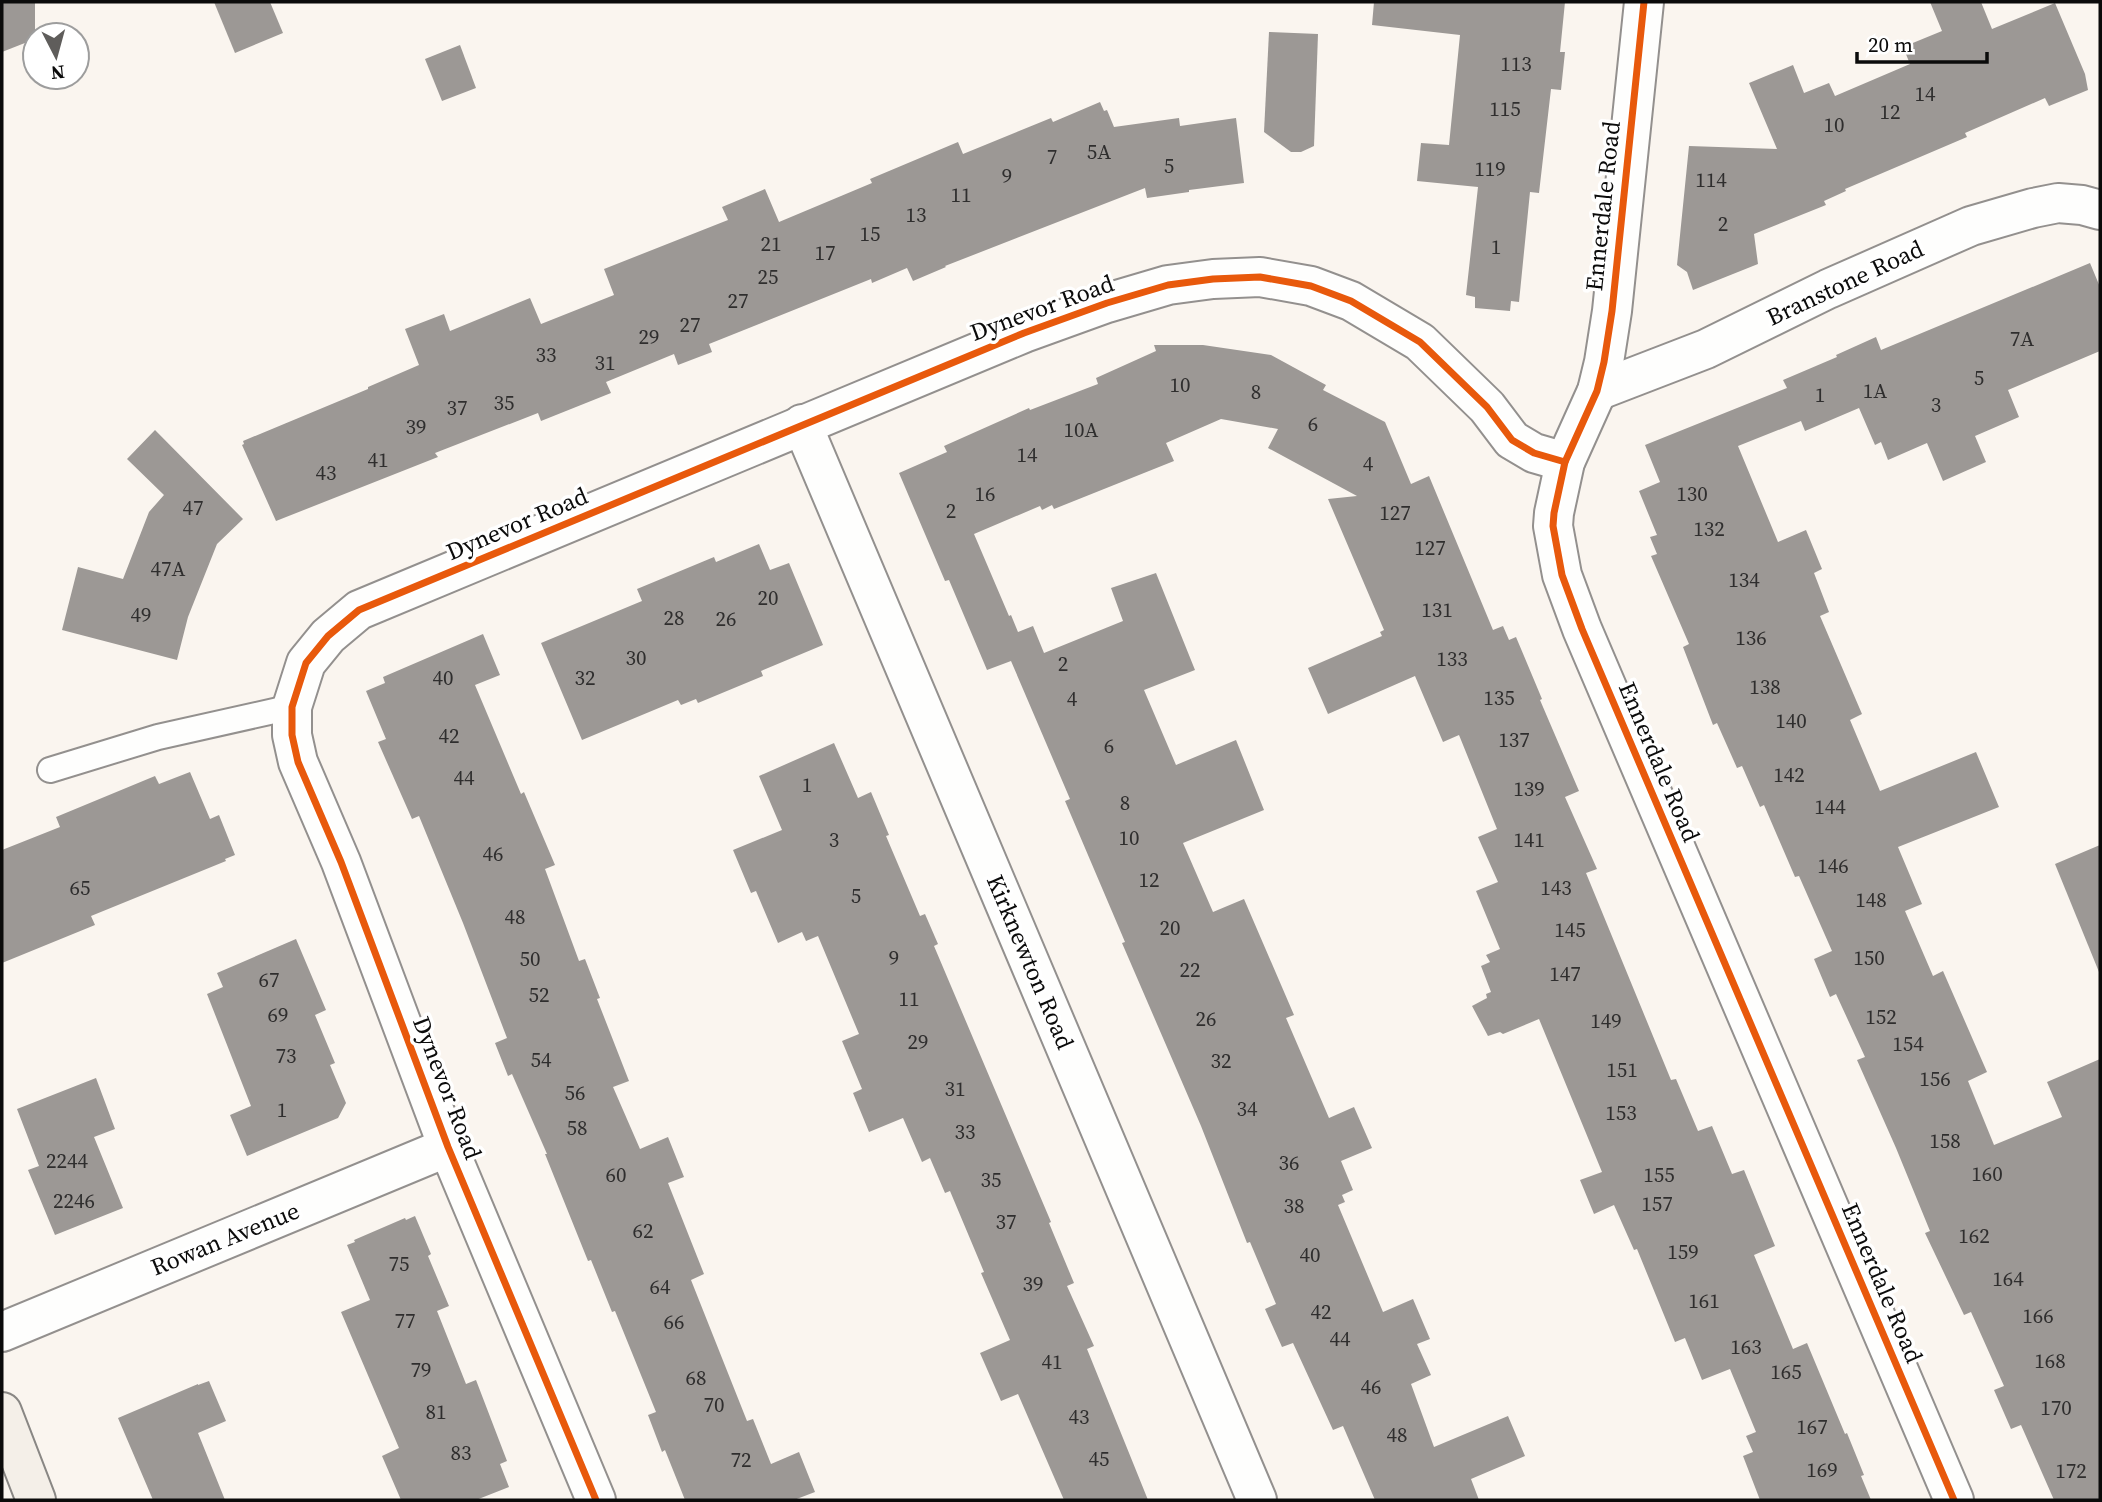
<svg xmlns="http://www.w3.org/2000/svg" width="2102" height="1502" font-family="'Source Serif 4',serif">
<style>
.building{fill:#9c9895}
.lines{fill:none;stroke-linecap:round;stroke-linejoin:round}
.service-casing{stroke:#93908e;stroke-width:28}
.minor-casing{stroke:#93908e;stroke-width:42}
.secondary-casing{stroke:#898784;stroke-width:42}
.service{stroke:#fefefd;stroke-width:24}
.minor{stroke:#fefefd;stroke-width:38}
.secondary{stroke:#f4efe8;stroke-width:38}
.cycleway-casing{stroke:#fff;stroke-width:11}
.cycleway{stroke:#e8590c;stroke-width:7}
.labels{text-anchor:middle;stroke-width:7;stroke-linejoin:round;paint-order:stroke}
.number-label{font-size:21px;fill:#2f2e2e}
.street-label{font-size:24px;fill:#0b0b0b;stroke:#fff}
</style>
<rect width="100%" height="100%" fill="#faf5ef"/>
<!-- building -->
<g class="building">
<polygon points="2,2 35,2 35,39 2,52"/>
<polygon points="214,2 270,2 283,33 235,53"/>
<polygon points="1374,2 1565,2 1560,52 1565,52 1561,90 1551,89 1539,193 1530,192 1519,302 1511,301 1510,311 1475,308 1475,297 1466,295 1478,187 1417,181 1421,143 1449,145 1460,35 1372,25"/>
<polygon points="1930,2 1981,2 1992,29 2055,3 2085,74 2088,90 2049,106 2045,98 1965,133 1967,137 1845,189 1846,191 1824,201 1826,205 1754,234 1758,264 1693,290 1687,272 1677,265 1689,146 1777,149 1749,83 1793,65 1804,93 1829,83 1835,96 1910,64 1903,47 1942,31"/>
<polygon points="1269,32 1318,34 1314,146 1301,152 1291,152 1264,132"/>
<polygon points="460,45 476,88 442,101 425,59"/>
<polygon points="1100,102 1104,111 1107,110 1114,127 1179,118 1180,126 1236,118 1244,183 1189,190 1189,192 1147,198 1145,188 945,266 946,267 913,281 907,268 872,283 871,279 709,344 712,352 678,365 674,354 606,382 611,393 541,421 538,413 435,453 438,457 276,521 242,445 244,444 243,441 368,389 368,387 419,365 405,329 444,314 450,331 530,298 541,324 614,295 604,269 728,220 722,207 765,189 779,222 872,183 870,179 958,142 963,154 1051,118 1053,122"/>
<polygon points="2090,263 2100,287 2100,351 2008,390 2019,417 1975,436 1986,462 1943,481 1927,443 1888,460 1881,442 1875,445 1859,408 1805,431 1801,421 1738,446 1778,542 1806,530 1822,569 1814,573 1829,612 1820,616 1862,714 1850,720 1880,791 1976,752 1999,807 1898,847 1922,904 1905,911 1933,976 1943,971 1987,1072 1968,1081 1994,1145 2062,1117 2047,1082 2100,1059 2100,1500 2054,1500 2021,1425 2011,1429 1994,1390 2004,1386 1971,1312 1964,1315 1925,1233 1930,1231 1896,1148 1857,1060 1865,1057 1836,994 1830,997 1814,959 1832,951 1799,876 1795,877 1764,805 1760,807 1742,766 1737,768 1717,723 1713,725 1683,647 1689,644 1651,556 1657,554 1650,537 1657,535 1639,491 1660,482 1645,445 1787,388 1783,380 1837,357 1836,355 1876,337 1881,350"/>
<polygon points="1154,345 1203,345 1271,355 1326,385 1323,390 1385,422 1411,484 1429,476 1493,630 1503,626 1509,640 1516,637 1542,699 1540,700 1579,791 1565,797 1597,869 1586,873 1671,1080 1676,1079 1698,1131 1712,1126 1732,1174 1744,1170 1775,1246 1754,1255 1793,1349 1807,1343 1845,1434 1847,1433 1864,1475 1861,1476 1871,1500 1760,1500 1743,1456 1753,1452 1746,1436 1756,1432 1730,1369 1702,1380 1685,1338 1675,1342 1637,1249 1634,1250 1614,1205 1594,1214 1580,1180 1602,1172 1539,1019 1503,1034 1500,1032 1488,1036 1472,1006 1487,998 1486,994 1491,992 1481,966 1490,962 1486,955 1500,949 1476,891 1498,882 1478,837 1497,829 1459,735 1443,742 1415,676 1328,714 1308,668 1382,636 1380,632 1384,630 1328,499 1357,496 1268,448 1278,429 1221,419 1166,443 1174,461 1054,509 1052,505 1042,510 1040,506 974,534 1009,616 1011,615 1018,632 1033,626 1044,653 1123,621 1111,588 1156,573 1195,670 1144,690 1176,765 1236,740 1264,810 1183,843 1213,912 1244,899 1294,1015 1286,1018 1329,1118 1354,1107 1372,1148 1341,1161 1353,1190 1342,1195 1345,1202 1338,1205 1383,1312 1413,1299 1430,1339 1417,1344 1431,1375 1411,1384 1434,1447 1508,1416 1525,1456 1471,1479 1479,1500 1375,1500 1343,1426 1333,1430 1293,1343 1282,1347 1265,1309 1276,1304 1250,1242 1247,1243 1201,1126 1122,943 1125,942 1065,801 1070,799 1011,661 987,670 949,580 945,581 899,473 947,452 944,446 1029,408 1030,410 1098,384 1096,378 1156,351"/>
<polygon points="155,430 243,519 217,544 188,617 177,660 62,630 78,567 123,579 149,512 164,495 127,459"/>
<polygon points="759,544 770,570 789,563 823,645 761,671 763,676 698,703 696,699 681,705 678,700 582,740 541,643 642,601 637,589 714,557 716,562"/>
<polygon points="483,634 500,675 475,685 521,794 524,792 555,865 545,869 579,961 585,959 600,998 597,999 629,1081 613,1087 640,1149 668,1137 684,1177 668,1183 704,1274 691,1280 747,1421 753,1419 771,1464 799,1452 815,1492 794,1500 685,1500 665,1450 662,1452 648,1415 656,1412 615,1311 612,1312 591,1260 588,1261 545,1154 547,1154 512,1074 508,1076 495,1043 507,1038 463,923 419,816 412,819 378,742 386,739 366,691 385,683 383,677"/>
<polygon points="834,743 858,798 871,792 889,835 886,836 920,916 925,914 938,944 934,946 1051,1222 1049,1223 1074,1283 1067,1286 1094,1346 1087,1349 1148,1500 1064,1500 1018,1394 1001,1401 980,1353 1010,1340 981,1273 984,1272 950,1191 945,1193 930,1158 922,1162 903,1118 869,1132 853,1093 862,1089 842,1041 859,1034 818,936 806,941 802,932 778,943 756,891 751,893 733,850 782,830 759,776"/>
<polygon points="190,772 210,819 219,815 235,855 225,859 226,861 91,916 95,925 2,963 2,850 60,827 56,817 155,776 159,784"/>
<polygon points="2100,845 2100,972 2099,972 2055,864"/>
<polygon points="296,939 326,1010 315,1015 335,1063 330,1065 346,1103 338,1118 247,1156 230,1115 251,1106 207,994 223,987 217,973"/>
<polygon points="96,1078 115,1129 94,1137 123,1208 55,1235 28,1170 39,1166 17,1109"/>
<polygon points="415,1216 431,1254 428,1256 449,1306 437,1311 466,1384 476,1380 507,1461 500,1464 509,1487 476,1500 401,1500 382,1456 399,1448 341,1312 370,1300 347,1245 355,1242 354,1240 405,1218 406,1220"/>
<polygon points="209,1381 226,1421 198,1433 225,1500 153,1500 118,1418 198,1384 198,1385"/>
</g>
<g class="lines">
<!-- service casing -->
<g class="service-casing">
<polyline id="service" points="50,770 158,737 292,707"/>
</g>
<!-- minor casing -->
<g class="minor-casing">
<g id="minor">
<polyline points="1644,2 1612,311 1604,362 1597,391 1565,462 1554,513 1553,526 1562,575 1582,629 1954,1500"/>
<polyline points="1597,391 1706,349 1828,289 1971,226 2033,208 2058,203 2082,205 2100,210"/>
<polyline points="802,424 1257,1500"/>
<polyline points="2,1332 448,1147"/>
<polyline points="596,1500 448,1147 341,862 298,762 292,735 292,707 306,663 328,636 359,610 1024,333 1107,303 1168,285 1213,279 1260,277 1311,286 1351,301 1420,342 1487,407 1512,440 1534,453 1565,462"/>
</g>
</g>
<!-- secondary casing -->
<g class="secondary-casing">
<polyline id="secondary" points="2,1412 36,1500"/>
</g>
<!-- service -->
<use href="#service" class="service"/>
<!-- minor -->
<use href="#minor" class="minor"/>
<!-- secondary -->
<use href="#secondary" class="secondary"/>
<!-- cycleway casing -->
<g class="cycleway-casing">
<g id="cycleway">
<polyline points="1644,2 1612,311 1604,362 1597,391 1565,462 1554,513 1553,526 1562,575 1582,629 1954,1500"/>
<polyline points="596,1500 448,1147 341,862 298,762 292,735 292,707 306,663 328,636 359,610 1024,333 1107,303 1168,285 1213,279 1260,277 1311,286 1351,301 1420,342 1487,407 1512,440 1534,453 1565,462"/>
</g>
</g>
<!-- cycleway -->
<use href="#cycleway" class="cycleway"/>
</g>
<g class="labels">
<!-- number labels -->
<g class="number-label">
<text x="1516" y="71">113</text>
<text x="1925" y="101">14</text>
<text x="1505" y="116">115</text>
<text x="1890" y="119">12</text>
<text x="1834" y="132">10</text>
<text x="1099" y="159">5A</text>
<text x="1052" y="164">7</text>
<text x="1169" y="173">5</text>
<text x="1490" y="176">119</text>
<text x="1007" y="183">9</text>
<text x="1711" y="187">114</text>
<text x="961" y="202">11</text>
<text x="916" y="222">13</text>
<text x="1723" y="231">2</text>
<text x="870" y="241">15</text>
<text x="771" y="251">21</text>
<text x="1496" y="254">1</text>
<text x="825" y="260">17</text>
<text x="768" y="284">25</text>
<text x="738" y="308">27</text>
<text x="690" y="332">27</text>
<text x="649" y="344">29</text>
<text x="2022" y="346">7A</text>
<text x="546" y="362">33</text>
<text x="605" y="370">31</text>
<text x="1979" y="385">5</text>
<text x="1180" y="392">10</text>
<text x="1875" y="398">1A</text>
<text x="1256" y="399">8</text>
<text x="1820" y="402">1</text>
<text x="504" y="410">35</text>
<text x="1936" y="412">3</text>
<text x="457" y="415">37</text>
<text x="1313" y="431">6</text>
<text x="416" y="434">39</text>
<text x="1081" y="437">10A</text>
<text x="1027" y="462">14</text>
<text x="378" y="467">41</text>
<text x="1368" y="471">4</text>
<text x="326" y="480">43</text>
<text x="985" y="501">16</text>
<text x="1692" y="501">130</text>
<text x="193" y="515">47</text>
<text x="951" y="518">2</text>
<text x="1395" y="520">127</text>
<text x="1709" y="536">132</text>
<text x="1430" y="555">127</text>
<text x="168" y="576">47A</text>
<text x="1744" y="587">134</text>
<text x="768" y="605">20</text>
<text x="1437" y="617">131</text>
<text x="141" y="622">49</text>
<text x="674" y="625">28</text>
<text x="726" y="626">26</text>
<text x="1751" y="645">136</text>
<text x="636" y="665">30</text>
<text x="1452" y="666">133</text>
<text x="1063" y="671">2</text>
<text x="443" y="685">40</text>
<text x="585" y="685">32</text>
<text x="1765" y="694">138</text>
<text x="1499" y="705">135</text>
<text x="1072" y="706">4</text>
<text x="1791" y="728">140</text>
<text x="449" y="743">42</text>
<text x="1514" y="747">137</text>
<text x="1109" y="753">6</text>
<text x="1789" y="782">142</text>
<text x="464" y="785">44</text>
<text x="807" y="792">1</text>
<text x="1529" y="796">139</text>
<text x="1125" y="810">8</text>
<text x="1830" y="814">144</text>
<text x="1129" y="845">10</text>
<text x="834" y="847">3</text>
<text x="1529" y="847">141</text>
<text x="493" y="861">46</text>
<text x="1833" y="873">146</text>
<text x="1149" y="887">12</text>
<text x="80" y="895">65</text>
<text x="1556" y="895">143</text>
<text x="856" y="903">5</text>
<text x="1871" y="907">148</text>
<text x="515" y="924">48</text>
<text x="1170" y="935">20</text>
<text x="1570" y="937">145</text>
<text x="894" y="965">9</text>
<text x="1869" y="965">150</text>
<text x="530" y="966">50</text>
<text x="1190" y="977">22</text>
<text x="1565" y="981">147</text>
<text x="269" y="987">67</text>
<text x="539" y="1002">52</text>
<text x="909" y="1006">11</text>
<text x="278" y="1022">69</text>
<text x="1881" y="1024">152</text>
<text x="1206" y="1026">26</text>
<text x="1606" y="1028">149</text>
<text x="918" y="1049">29</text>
<text x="1908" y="1051">154</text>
<text x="286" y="1063">73</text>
<text x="541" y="1067">54</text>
<text x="1221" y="1068">32</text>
<text x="1622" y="1077">151</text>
<text x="1935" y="1086">156</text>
<text x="955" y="1096">31</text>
<text x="575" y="1100">56</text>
<text x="1247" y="1116">34</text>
<text x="282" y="1117">1</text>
<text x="1621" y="1120">153</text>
<text x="577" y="1135">58</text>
<text x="965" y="1139">33</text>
<text x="1945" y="1148">158</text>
<text x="67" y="1168">2244</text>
<text x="1289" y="1170">36</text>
<text x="1987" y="1181">160</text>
<text x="616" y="1182">60</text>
<text x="1659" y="1182">155</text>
<text x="991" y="1187">35</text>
<text x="74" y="1208">2246</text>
<text x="1657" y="1211">157</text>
<text x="1294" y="1213">38</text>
<text x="1006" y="1229">37</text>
<text x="643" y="1238">62</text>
<text x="1974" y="1243">162</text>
<text x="1683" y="1259">159</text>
<text x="1310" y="1262">40</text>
<text x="399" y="1271">75</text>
<text x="2008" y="1286">164</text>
<text x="1033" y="1291">39</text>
<text x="660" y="1294">64</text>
<text x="1704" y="1308">161</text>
<text x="1321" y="1319">42</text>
<text x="2038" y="1323">166</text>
<text x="405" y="1328">77</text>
<text x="674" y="1329">66</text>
<text x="1340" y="1346">44</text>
<text x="1746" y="1354">163</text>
<text x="2050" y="1368">168</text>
<text x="1052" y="1369">41</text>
<text x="421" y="1377">79</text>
<text x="1786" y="1379">165</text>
<text x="696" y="1385">68</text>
<text x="1371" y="1394">46</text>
<text x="714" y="1412">70</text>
<text x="2056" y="1415">170</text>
<text x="436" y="1419">81</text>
<text x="1079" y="1424">43</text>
<text x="1812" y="1434">167</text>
<text x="1397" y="1442">48</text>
<text x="461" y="1460">83</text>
<text x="1099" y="1466">45</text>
<text x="741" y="1467">72</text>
<text x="1822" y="1477">169</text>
<text x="2071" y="1478">172</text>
</g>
<!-- street labels -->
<g class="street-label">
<text transform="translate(1603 206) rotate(-84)" y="8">Ennerdale Road</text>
<text transform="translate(1845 283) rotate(-25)" y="8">Branstone Road</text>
<text transform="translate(1042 308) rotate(-20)" y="8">Dynevor Road</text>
<text transform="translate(517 524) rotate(-23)" y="8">Dynevor Road</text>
<text transform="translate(1659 762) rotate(67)" y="8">Ennerdale Road</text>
<text transform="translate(1030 962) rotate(67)" y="8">Kirknewton Road</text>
<text transform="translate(447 1088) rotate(69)" y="8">Dynevor Road</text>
<text transform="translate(225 1239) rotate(-22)" y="8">Rowan Avenue</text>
<text transform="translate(1882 1283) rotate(67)" y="8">Ennerdale Road</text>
</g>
</g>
<!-- border -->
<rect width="2102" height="1502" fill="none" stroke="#0b0b0b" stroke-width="7"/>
<!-- north arrow -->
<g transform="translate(56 56) rotate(174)"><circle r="33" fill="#ffffff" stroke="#9d9d9d" stroke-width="2"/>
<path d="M0-5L12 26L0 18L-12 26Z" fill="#5f5d5b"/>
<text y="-10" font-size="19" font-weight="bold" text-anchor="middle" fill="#0b0b0b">N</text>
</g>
<!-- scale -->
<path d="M1857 52v10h130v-10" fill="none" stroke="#0b0b0b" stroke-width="3.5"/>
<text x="1868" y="52" font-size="21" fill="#0b0b0b" stroke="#ffffff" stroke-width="5" paint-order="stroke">20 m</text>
</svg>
